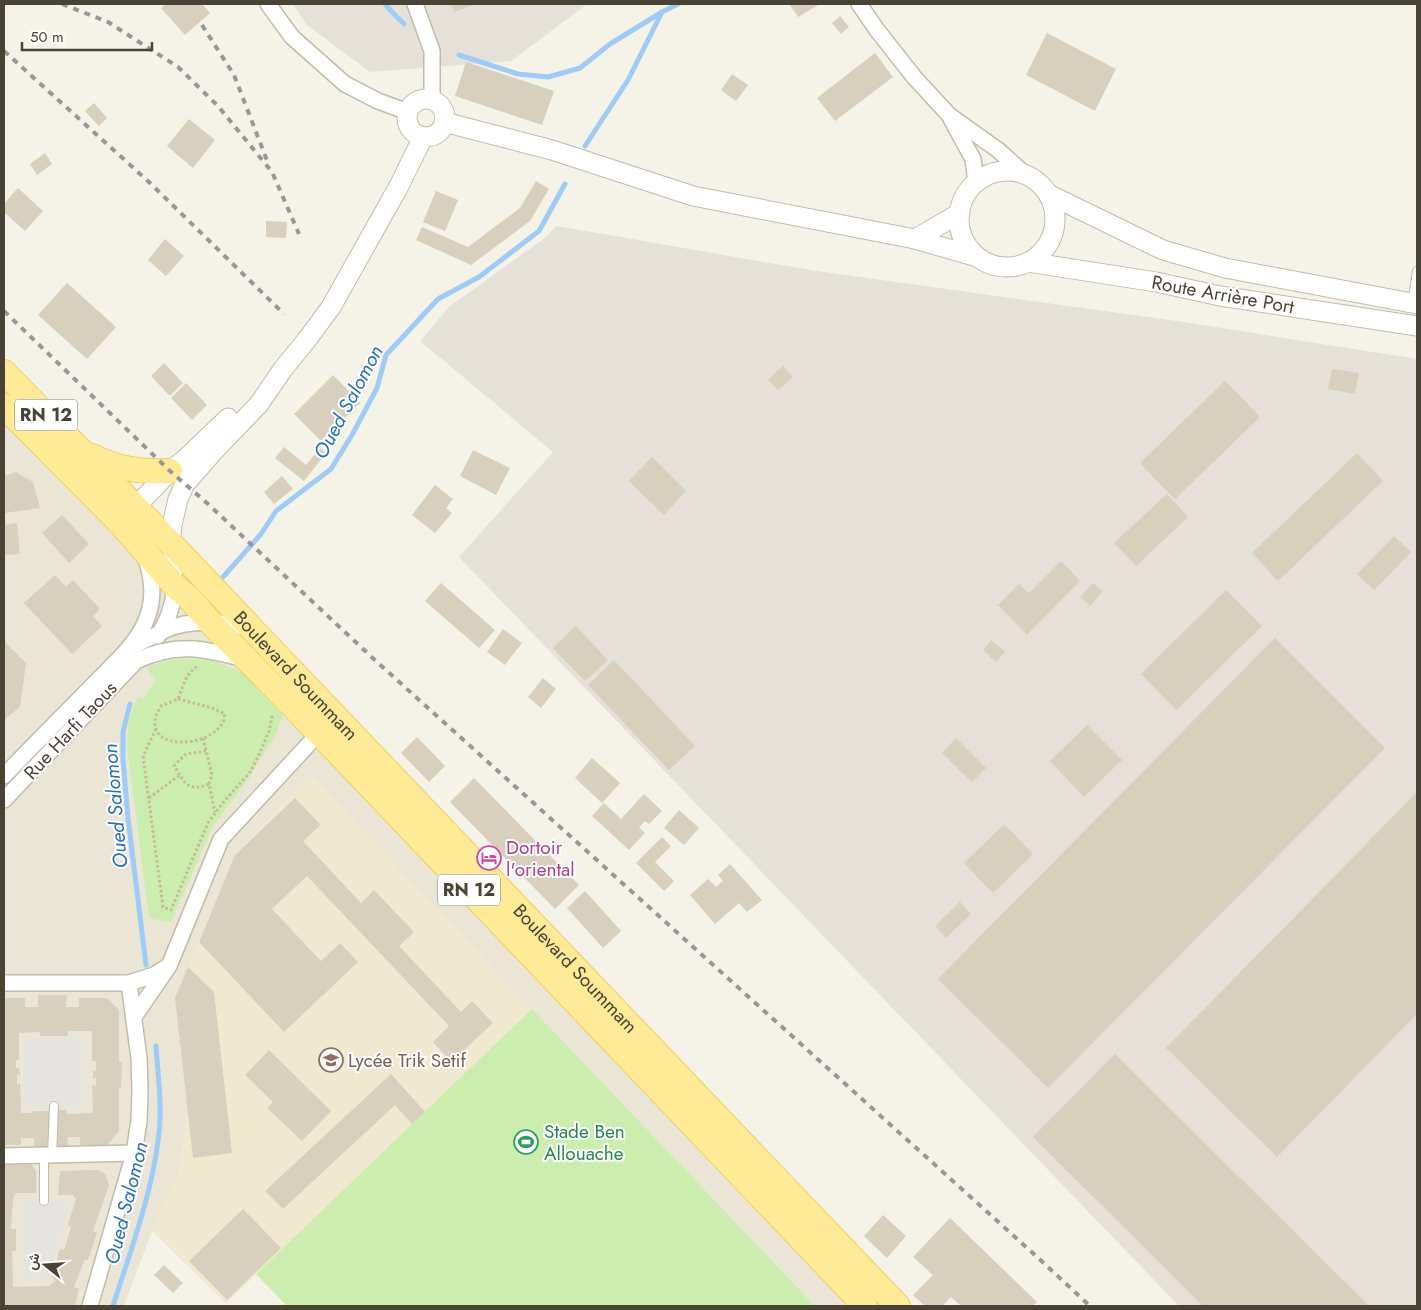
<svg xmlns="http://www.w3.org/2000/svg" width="1421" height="1310" font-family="Jost,Vazirmatn,sans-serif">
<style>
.residential{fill:#eae5d5}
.industrial{fill:#e5e1d9}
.education{fill:#f0e9d0}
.green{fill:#cbedad}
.parking{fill:#e6e4e0}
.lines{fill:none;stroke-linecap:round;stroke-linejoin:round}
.stream{stroke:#9fccf7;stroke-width:5}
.building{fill:#d8cfbc}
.service-casing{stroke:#c2bba9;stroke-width:10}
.minor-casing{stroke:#c2bba9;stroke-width:18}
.tertiary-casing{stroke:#c2bba9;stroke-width:21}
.primary-casing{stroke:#efcf5c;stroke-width:26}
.path{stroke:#c5b999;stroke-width:3;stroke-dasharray:2.5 2.5;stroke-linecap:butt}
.service{stroke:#fff;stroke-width:8}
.minor{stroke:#fff;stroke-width:15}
.tertiary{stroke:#fff;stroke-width:19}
.primary{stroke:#ffea97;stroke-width:24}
.rail{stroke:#979797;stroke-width:4;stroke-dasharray:6 6;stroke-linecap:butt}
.labels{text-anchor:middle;stroke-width:4;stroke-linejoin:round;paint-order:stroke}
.shield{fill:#fff;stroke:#807b72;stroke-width:1}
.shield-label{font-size:18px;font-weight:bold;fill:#494335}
.street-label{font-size:19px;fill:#494335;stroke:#fff}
.hotel-label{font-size:19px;fill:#b23c85;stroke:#fff;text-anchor:start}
.education-label{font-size:19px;fill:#785e54;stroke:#fff;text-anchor:start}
.leisure-label{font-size:19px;fill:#27864d;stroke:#fff;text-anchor:start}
.water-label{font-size:20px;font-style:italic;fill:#2471c0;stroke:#fff}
</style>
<rect width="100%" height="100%" fill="#f5f2e8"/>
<!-- residential -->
<polygon class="residential" points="4,391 689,1103 881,1306 815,1306 532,1010 226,1303 152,1231 124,1306 4,1306"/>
<!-- industrial -->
<g class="industrial">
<polygon points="293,4 587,4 511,61 370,72 307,25"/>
<polygon points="557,226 810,270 1184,322 1417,359 1417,1306 1179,1306 459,557 553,452 420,341 449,307 542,240"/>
</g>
<!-- education -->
<polygon class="education" points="310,774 532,1009 226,1303 152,1231 178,1173 188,1110 175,998 235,855"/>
<!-- green -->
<g class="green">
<path d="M200 659 213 661 245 673 282 710 281 721 275 736 245 784 213 826 171 922 149 918 127 746 129 720 138 697 144 699 155 680 147 668C164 659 181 659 200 659Z"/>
<polygon points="532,1009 815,1306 287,1306 256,1274"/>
</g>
<!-- parking -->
<g class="parking">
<polygon points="25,1039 84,1039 83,1106 25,1106"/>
<polygon points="70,1201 46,1279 23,1278 25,1202"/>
</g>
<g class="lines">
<!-- stream -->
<g class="stream">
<polyline points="385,4 393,13 404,24"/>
<polyline points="459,55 518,74 548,77 580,68 610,44 662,12"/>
<polyline points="585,146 628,80 662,12 678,4"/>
<polyline points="223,577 261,534 276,511 331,469 352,435 377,388 386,355 438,299 479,277 539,231 565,184"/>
<polyline points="130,704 123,732 123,760 128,818 146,965"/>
<path d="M113 1306C130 1252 151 1197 158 1141 163 1110 158 1077 156 1046"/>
</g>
</g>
<!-- building -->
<g class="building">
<polygon points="166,4 202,4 210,13 185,35 161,8"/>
<polygon points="451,4 476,4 454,12"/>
<polygon points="792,4 820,4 798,17 790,5"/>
<polygon points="840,16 849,27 841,34 832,23"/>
<polygon points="1047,33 1116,69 1095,111 1026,75"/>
<polygon points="875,53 893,77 835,121 817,98"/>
<polygon points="466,62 554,91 542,125 455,96"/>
<polygon points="732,74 748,85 736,101 721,90"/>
<polygon points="94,103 107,118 99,126 85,111"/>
<polygon points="189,119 215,140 193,168 167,146"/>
<polygon points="45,153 52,164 37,175 30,164"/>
<polygon points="536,181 549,189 530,221 471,265 416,240 422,227 468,247 520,208"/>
<polygon points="18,188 43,211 25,231 4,212 4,204"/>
<polygon points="436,191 458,200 445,231 423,222"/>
<polygon points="266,221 287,222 286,238 266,237"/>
<polygon points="165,239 184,256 166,276 148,260"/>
<polygon points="67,283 116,327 87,359 38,315"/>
<polygon points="164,363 183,383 170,396 151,376"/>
<polygon points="783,366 793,377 778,390 768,380"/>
<polygon points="1332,369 1359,373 1355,394 1328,389"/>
<polygon points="333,375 360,403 321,441 294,414"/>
<polygon points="1225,381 1260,417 1175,499 1140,463"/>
<polygon points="186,383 207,405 192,420 171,398"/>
<polygon points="284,447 306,465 320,448 326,453 304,481 275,458"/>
<polygon points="473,450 510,468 496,495 460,476"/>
<polygon points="1357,453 1383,481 1278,581 1252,553"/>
<polygon points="652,457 686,491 664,515 629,481"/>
<polygon points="16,472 33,482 40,508 4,513 4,476"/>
<polygon points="282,476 293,489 274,504 264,492"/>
<polygon points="435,485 453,499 446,508 452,513 435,533 412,515"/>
<polygon points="1167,494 1188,517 1136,566 1114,543"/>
<polygon points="62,515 89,544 69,563 42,533"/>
<polygon points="17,523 20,554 4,555 4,525"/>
<polygon points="1394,536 1411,552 1374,590 1357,574"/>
<polygon points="1061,561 1080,581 1027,635 998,605 1019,584 1029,593"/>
<polygon points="55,575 66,587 73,580 100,609 93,616 102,626 72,654 24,603"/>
<polygon points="441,583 495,630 479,648 425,601"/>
<polygon points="1093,583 1103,591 1090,606 1080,597"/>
<polygon points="1226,590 1262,626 1176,710 1141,674"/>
<polygon points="576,626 608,660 585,681 553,648"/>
<polygon points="503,629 522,643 505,665 487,652"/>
<polygon points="1275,638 1385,748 1048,1088 938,979"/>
<polygon points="991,640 1005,652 996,662 983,650"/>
<polygon points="4,641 26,663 20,707 4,720"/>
<polygon points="614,660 695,746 669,770 588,685"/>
<polygon points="543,678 556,689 541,708 528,697"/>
<polygon points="1087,725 1122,760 1084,797 1050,761"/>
<polygon points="417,737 445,766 429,782 401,753"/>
<polygon points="956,738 986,768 972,782 942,753"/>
<polygon points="592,758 620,783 602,803 575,778"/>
<polygon points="474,778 579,885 555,909 450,802"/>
<polygon points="1417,792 1417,1014 1277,1157 1166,1048"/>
<polygon points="644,794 662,811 649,824 645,821 639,827 645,833 629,850 592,816 604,803 621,819"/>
<polygon points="295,798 321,825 303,841 361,903 374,890 414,932 399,946 461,1012 472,1001 493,1023 451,1062 433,1042 449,1026 307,876 272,909 321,961 340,943 358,962 284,1032 199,942 235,855"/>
<polygon points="679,810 699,828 684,845 664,828"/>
<polygon points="1004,824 1033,854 993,893 964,863"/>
<polygon points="662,837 671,846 655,862 674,881 664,891 636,863"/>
<polygon points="730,864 762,900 747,912 739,903 715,924 690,895 708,879 716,887 723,881 718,875"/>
<polygon points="585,891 621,931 603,948 567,908"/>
<polygon points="960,902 971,914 946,938 935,926"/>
<polygon points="188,967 214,992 232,1153 193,1158 175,998"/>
<polygon points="38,995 67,995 66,1007 79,1007 79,998 107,998 119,1010 119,1062 122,1062 121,1088 119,1088 119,1131 107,1145 80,1145 80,1137 68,1137 67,1148 56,1148 58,1110 67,1110 67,1114 93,1113 92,1085 96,1086 96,1078 93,1078 93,1071 96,1071 96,1061 92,1061 92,1031 67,1031 68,1036 40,1036 40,1032 19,1033 19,1060 16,1060 16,1068 19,1068 20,1075 17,1075 17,1084 20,1083 21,1113 33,1113 33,1111 52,1111 50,1148 34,1148 34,1138 21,1138 21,1145 4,1145 4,1000 5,998 25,998 25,1007 38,1007"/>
<polygon points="269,1050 331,1111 302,1141 267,1108 273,1102 245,1075"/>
<polygon points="1115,1054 1369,1306 1203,1306 1033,1137"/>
<polygon points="391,1074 425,1112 412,1124 395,1105 283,1209 265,1191"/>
<polygon points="4,1164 32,1165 36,1171 36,1193 16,1193 13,1198 11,1229 16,1229 16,1251 12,1251 13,1287 49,1286 55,1281 52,1276 60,1249 64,1250 71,1227 68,1225 76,1199 73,1195 58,1195 60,1171 98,1170 105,1174 107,1179 109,1185 93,1231 97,1233 88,1260 85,1259 74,1287 79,1289 75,1306 4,1306"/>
<polygon points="243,1209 281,1248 227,1300 189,1261"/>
<polygon points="883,1215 906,1236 887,1258 864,1236"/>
<polygon points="950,1218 1037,1302 1033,1306 961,1306 951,1297 942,1306 925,1306 913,1295 933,1275 913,1257"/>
<polygon points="164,1265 183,1283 173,1293 154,1275"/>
</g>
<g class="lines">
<!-- service casing -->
<g class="service-casing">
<g id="service">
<polyline points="1412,303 1417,271"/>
<polyline points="52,1156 54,1106"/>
<polyline points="44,1201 44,1156"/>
</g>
</g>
<!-- minor casing -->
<g class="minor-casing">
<g id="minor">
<polyline points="268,4 292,37 345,84 378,101 408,112"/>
<polyline points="415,4 432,51 432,100"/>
<polyline points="859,4 877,30 914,77 949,115 998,150 1026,175"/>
<polyline points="951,119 973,159 976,183"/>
<path d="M158 636C178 605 177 580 170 545"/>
<path d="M134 646C142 641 150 638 158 634 161 633 163 631 165 630 191 619 224 621 250 629"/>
<path d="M4 776C33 745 63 716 92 686 112 665 137 645 147 618 155 597 152 578 146 558"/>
<path d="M4 800 136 661C176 642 203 648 244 659"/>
<polyline points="4,983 129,983 139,1058 140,1089 139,1121 134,1153 90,1306"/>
<polyline points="129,983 154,975 167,967"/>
<polyline points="134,1017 169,966 221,839 319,733"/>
<polyline points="4,1156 134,1153"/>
</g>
</g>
<!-- tertiary casing -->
<g class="tertiary-casing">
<g id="tertiary">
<circle cx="426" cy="118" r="19"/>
<polyline points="444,122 552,150 693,196 915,239 977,257"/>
<circle cx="1007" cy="219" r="48"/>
<polyline points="1048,194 1163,250 1225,268 1417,304"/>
<polyline points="915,239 960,213"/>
<polyline points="1028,262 1156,282 1220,296 1417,326"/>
<polyline points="126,517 170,471 184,460 228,418"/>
<polyline points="170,543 172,525 178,499 185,484 213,452 259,404 283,369 309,337 331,307 399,186 423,137"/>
</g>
</g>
<!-- primary casing -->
<g class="primary-casing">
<g id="primary">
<path id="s1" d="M4 372C87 457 171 542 252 629L898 1306"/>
<polyline points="4,406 120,523 175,586 190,599 211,623 319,733 865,1306"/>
<path d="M92 456C117 469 141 472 170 471"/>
</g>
</g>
<!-- path -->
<g class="path">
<path d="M178 699 212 708 225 714C224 717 224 720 223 722 209 751 133 751 161 706L178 699C183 686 186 673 198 666"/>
<polyline points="156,729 143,756 163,907 171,910 208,823 221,805 250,772 257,759 269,731 272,718 271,714"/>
<polyline points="203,738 212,775 209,784 215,812"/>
<path d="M206 751 186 754 174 766C185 782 187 793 209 784"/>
<polyline points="149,798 180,775"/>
</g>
<!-- service -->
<use href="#service" class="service"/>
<!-- minor -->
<use href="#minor" class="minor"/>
<!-- tertiary -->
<use href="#tertiary" class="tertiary"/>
<!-- primary -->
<use href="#primary" class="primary"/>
<!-- rail -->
<g class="rail">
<polyline points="62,4 108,22 178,67 218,106 272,172 299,234"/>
<polyline points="202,25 234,75 268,163"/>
<polyline points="4,51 149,182 284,314"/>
<polyline points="4,311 170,471 208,504 377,662 1035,1255 1090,1306"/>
</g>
</g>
<!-- icons -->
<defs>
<g id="hotel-ring" transform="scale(1.25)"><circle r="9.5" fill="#fff" stroke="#d1479c" stroke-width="1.5"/><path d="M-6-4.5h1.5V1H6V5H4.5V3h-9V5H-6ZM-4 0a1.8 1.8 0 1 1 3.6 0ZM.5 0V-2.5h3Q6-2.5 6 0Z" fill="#d1479c"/></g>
<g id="school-ring" transform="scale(1.25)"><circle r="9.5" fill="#fff" stroke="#8d6e63" stroke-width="1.5"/><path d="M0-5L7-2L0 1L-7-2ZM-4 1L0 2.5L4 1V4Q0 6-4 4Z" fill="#8d6e63"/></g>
<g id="stadium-ring" transform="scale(1.25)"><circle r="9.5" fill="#fff" stroke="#2e9e5b" stroke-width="1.5"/><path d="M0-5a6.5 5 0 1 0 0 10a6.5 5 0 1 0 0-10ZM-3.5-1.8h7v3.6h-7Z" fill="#2e9e5b"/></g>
</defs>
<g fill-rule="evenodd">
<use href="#hotel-ring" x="489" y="858"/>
<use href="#school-ring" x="331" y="1060"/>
<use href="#stadium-ring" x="526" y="1142"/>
</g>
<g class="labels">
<!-- shield labels -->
<g class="shield">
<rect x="15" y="399.5" width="62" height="31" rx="4"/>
<rect x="438" y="874.5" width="62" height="31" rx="4"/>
</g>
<g class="shield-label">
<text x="46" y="421">RN 12</text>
<text x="469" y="896">RN 12</text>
</g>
<!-- street labels -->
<g class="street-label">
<text transform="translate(1223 294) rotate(10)" y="7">Route Arrière Port</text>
<text dy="7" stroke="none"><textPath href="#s1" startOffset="421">Boulevard Soummam</textPath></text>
<text transform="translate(70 730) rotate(-47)" y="7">Rue Harfi Taous</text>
<text dy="7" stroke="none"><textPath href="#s1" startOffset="826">Boulevard Soummam</textPath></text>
</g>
<!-- hotel labels -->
<g class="hotel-label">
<text x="506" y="854">Dortoir<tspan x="506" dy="22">l'oriental</tspan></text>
</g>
<!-- education labels -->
<g class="education-label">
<text x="348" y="1067">Lycée Trik Setif</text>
</g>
<!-- leisure labels -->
<g class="leisure-label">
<text x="544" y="1138">Stade Ben<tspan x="544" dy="22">Allouache</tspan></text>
</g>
<!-- water labels -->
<g class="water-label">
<text transform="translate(348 402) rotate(-62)" y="7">Oued Salomon</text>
<text transform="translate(115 806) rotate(-95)" y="7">Oued Salomon</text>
<text transform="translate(126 1203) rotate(-76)" y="7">Oued Salomon</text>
</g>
</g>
<!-- border -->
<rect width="1421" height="1310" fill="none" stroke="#494335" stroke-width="10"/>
<!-- north arrow -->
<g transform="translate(45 1265) rotate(287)" stroke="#ffffff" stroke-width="4" paint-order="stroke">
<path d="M0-4L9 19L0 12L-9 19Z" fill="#494335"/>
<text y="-8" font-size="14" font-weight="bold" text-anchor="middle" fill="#494335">ش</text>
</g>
<!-- scale -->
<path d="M22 42v8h130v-8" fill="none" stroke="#494335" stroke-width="2.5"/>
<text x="30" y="42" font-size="15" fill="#494335" stroke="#ffffff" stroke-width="4" paint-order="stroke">50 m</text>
</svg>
